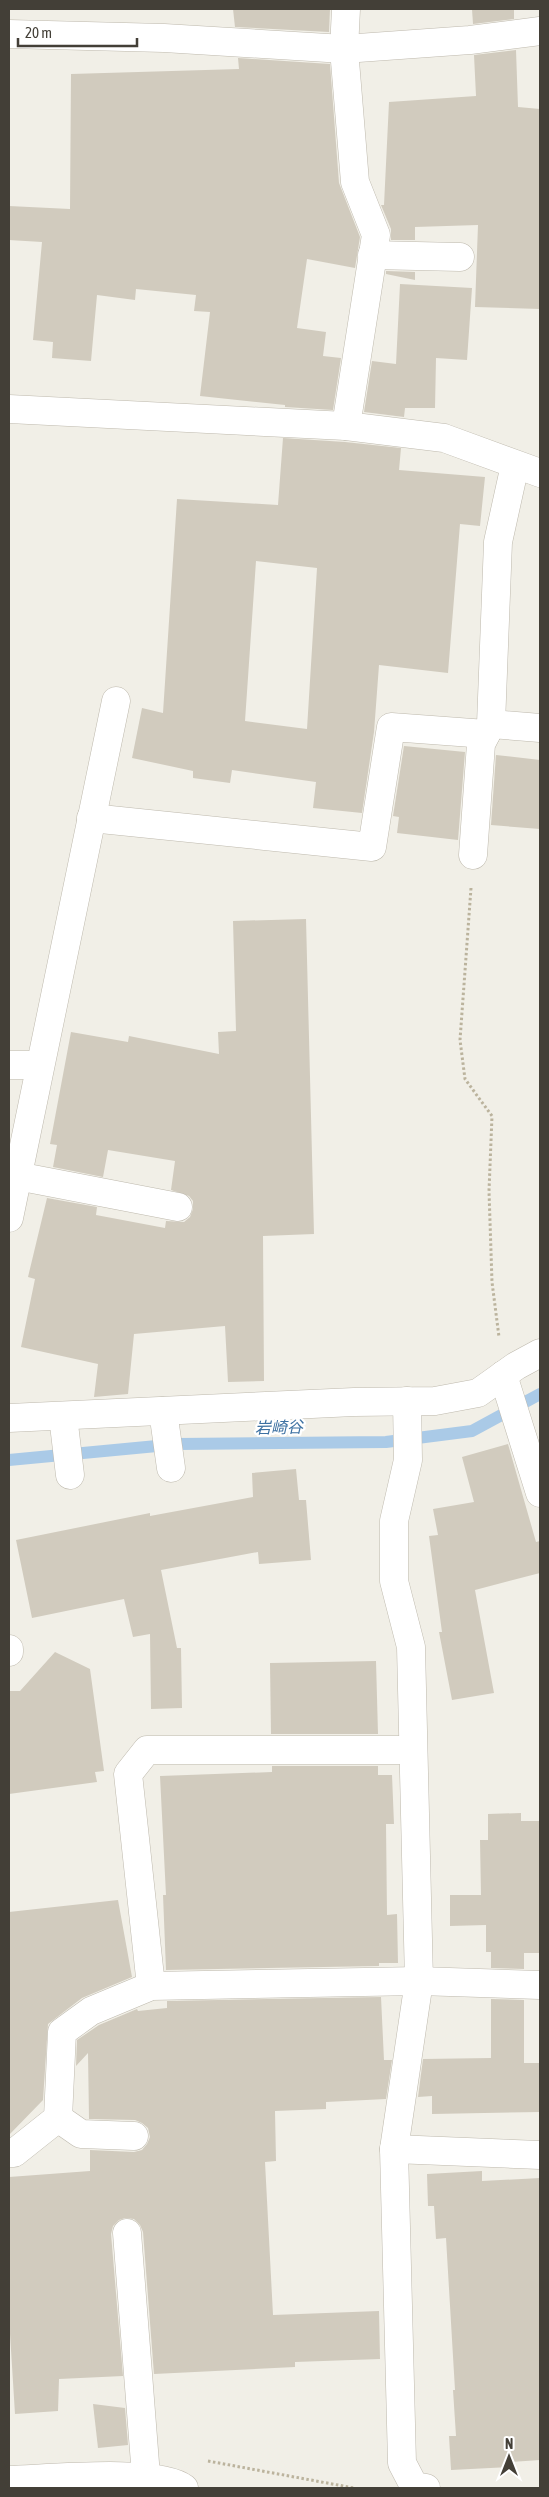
<svg xmlns="http://www.w3.org/2000/svg" width="549" height="2497" font-family="'Asap Condensed','Noto Sans JP',sans-serif">
<style>
.lines{fill:none;stroke-linecap:round;stroke-linejoin:round}
.stream{stroke:#aacae7;stroke-width:12}
.building{fill:#d1cbbe;fill-rule:evenodd}
.minor-casing{stroke:#beb9ad;stroke-width:29}
.path{stroke:#bbb39d;stroke-width:3;stroke-dasharray:2.5 2.5;stroke-linecap:butt}
.minor{stroke:#fff;stroke-width:28}
.labels{text-anchor:middle;stroke-width:4.5;stroke-linejoin:round;paint-order:stroke}
.water-label{font-size:16px;font-style:italic;fill:#3d71a2;stroke:#fff}
</style>
<rect width="100%" height="100%" fill="#f1efe7"/>
<g class="lines">
<!-- stream -->
<polyline class="stream" points="9,1460 178,1444 386,1442 472,1431 540,1394"/>
</g>
<!-- building -->
<g class="building">
<polygon points="233,9 330,9 329,32 235,27"/>
<polygon points="472,9 514,9 514,19 473,24"/>
<polygon points="516,50 518,107 540,109 540,309 475,307 478,225 415,227 415,240 391,240 391,229 381,205 384,205 389,102 476,96 474,55"/>
<polygon points="238,58 330,64 339,183 360,237 355,268 307,259 297,328 326,332 323,356 341,358 333,410 285,407 285,405 200,396 210,312 194,311 196,295 136,289 135,300 97,295 91,361 52,358 53,342 33,340 42,242 9,240 9,206 70,209 71,74 239,69"/>
<polygon points="386,271 415,272 415,280 386,274"/>
<polygon points="400,284 472,288 467,360 436,358 435,408 405,408 404,417 364,412 372,361 396,364"/>
<path d="M283 438 345 442 401 448 399 470 485 477 480 526 460 524 448 673 379 665 374 732 362 813 313 808 316 782 232 770 230 783 193 778V771L132 758 142 708 163 713 177 499 278 505ZM256 561 317 568 307 729 245 721Z"/>
<polygon points="404,746 465,752 458,840 397,833 399,817 393,816"/>
<polygon points="496,755 540,760 540,829 491,825"/>
<polygon points="306,919 314,1234 263,1236 264,1381 228,1382 225,1326 134,1334 128,1394 94,1397 98,1364 21,1347 35,1279 28,1277 47,1198 97,1207 96,1215 165,1228 166,1221 184,1222 190,1217 193,1209 193,1201 189,1196 171,1190 175,1161 108,1150 103,1177 53,1167 57,1145 50,1144 71,1032 128,1042 129,1036 219,1054 218,1032 236,1031 233,921"/>
<polygon points="508,1444 536,1542 540,1541 540,1573 475,1590 494,1693 452,1700 439,1632 442,1632 429,1536 438,1535 433,1509 474,1502 462,1457"/>
<polygon points="296,1469 299,1500 306,1500 311,1560 259,1564 258,1552 161,1570 177,1648 181,1648 182,1708 151,1709 150,1634 133,1637 124,1599 32,1618 16,1540 150,1513 150,1516 253,1497 252,1473"/>
<polygon points="55,1652 90,1669 104,1771 95,1772 97,1782 9,1794 9,1691 20,1691"/>
<polygon points="376,1661 378,1734 271,1734 270,1663"/>
<polygon points="272,1766 378,1766 378,1775 392,1775 394,1824 386,1824 387,1915 397,1914 398,1963 379,1963 379,1966 166,1970 163,1895 166,1895 160,1776 272,1772"/>
<polygon points="521,1813 521,1821 540,1821 540,1953 524,1953 524,1969 491,1968 491,1952 486,1952 486,1925 450,1926 450,1895 481,1895 480,1840 488,1840 488,1814"/>
<polygon points="118,1900 132,1977 82,1998 48,2024 43,2100 9,2135 9,1912"/>
<polygon points="381,1997 384,2060 392,2060 386,2099 326,2102 326,2109 275,2111 276,2161 265,2162 273,2315 379,2311 380,2359 295,2362 295,2367 154,2374 143,2232 140,2225 134,2219 125,2218 119,2220 113,2226 111,2234 123,2376 59,2379 58,2411 15,2414 9,2318 9,2177 90,2171 90,2150 134,2152 142,2150 147,2144 150,2137 148,2128 142,2123 135,2120 89,2119 88,2053 76,2066 77,2040 99,2025 137,2009 138,2011 167,2008 167,2001"/>
<polygon points="491,1999 524,2000 524,2063 540,2063 540,2112 432,2114 432,2096 418,2097 423,2059 491,2058"/>
<polygon points="482,2171 482,2181 540,2178 540,2460 511,2462 512,2467 451,2470 449,2436 456,2436 453,2390 455,2390 446,2238 436,2239 434,2206 428,2206 427,2174"/>
<polygon points="93,2404 125,2408 128,2445 98,2448"/>
</g>
<g class="lines">
<!-- minor casing -->
<g class="minor-casing">
<g id="minor">
<polyline points="9,34 164,38 344,49 470,40 540,31"/>
<polyline points="372,255 460,257"/>
<polyline points="9,409 346,426 444,438 540,473"/>
<polyline points="346,426 376,235 355,182 344,49 346,9"/>
<polyline points="491,724 540,728"/>
<polyline points="91,818 372,847 391,727 486,734"/>
<polyline points="473,855 481,744 491,724 498,542 515,465"/>
<polyline points="9,1065 40,1065"/>
<polyline points="17,1176 178,1207"/>
<polyline points="9,1218 116,701"/>
<polyline points="503,1375 540,1493"/>
<polyline points="407,1401 408,1460 394,1521 394,1581 411,1647 419,1981 394,2149 402,2463 414,2486 426,2488"/>
<polyline points="163,1411 171,1468"/>
<polyline points="63,1416 70,1475"/>
<polyline points="9,1418 354,1402 435,1401 478,1393 516,1366 540,1353"/>
<polyline points="9,1649 9,1652"/>
<polyline points="151,1986 128,1774 147,1750 413,1750"/>
<polyline points="58,2118 81,2134 134,2136"/>
<polyline points="394,2149 540,2155"/>
<polyline points="9,2153 14,2153 58,2118 62,2032 91,2011 151,1986 419,1981 540,1985"/>
<polyline points="127,2233 146,2476"/>
<path d="M9 2480C46 2479 158 2468 184 2488"/>
</g>
</g>
<!-- path -->
<g class="path">
<polyline points="471,888 460,1040 465,1079 492,1116 489,1191 492,1282 499,1337"/>
<polyline points="208,2461 354,2488"/>
</g>
<!-- minor -->
<use href="#minor" class="minor"/>
</g>
<g class="labels">
<!-- water labels -->
<g class="water-label">
<text transform="translate(279 1427) rotate(-1)" y="6">岩崎谷</text>
</g>
</g>
<!-- border -->
<rect width="549" height="2497" fill="none" stroke="#433f37" stroke-width="20"/>
<!-- north arrow -->
<g transform="translate(509 2457)" stroke="#ffffff" stroke-width="4" paint-order="stroke">
<path d="M0-4L9 19L0 12L-9 19Z" fill="#433f37"/>
<text y="-8" font-size="14" font-weight="bold" text-anchor="middle" fill="#433f37">N</text>
</g>
<!-- scale -->
<path d="M18 38v8h119v-8" fill="none" stroke="#433f37" stroke-width="2.5"/>
<text x="25" y="38" font-size="15" fill="#433f37" stroke="#ffffff" stroke-width="4" paint-order="stroke">20 m</text>
</svg>
